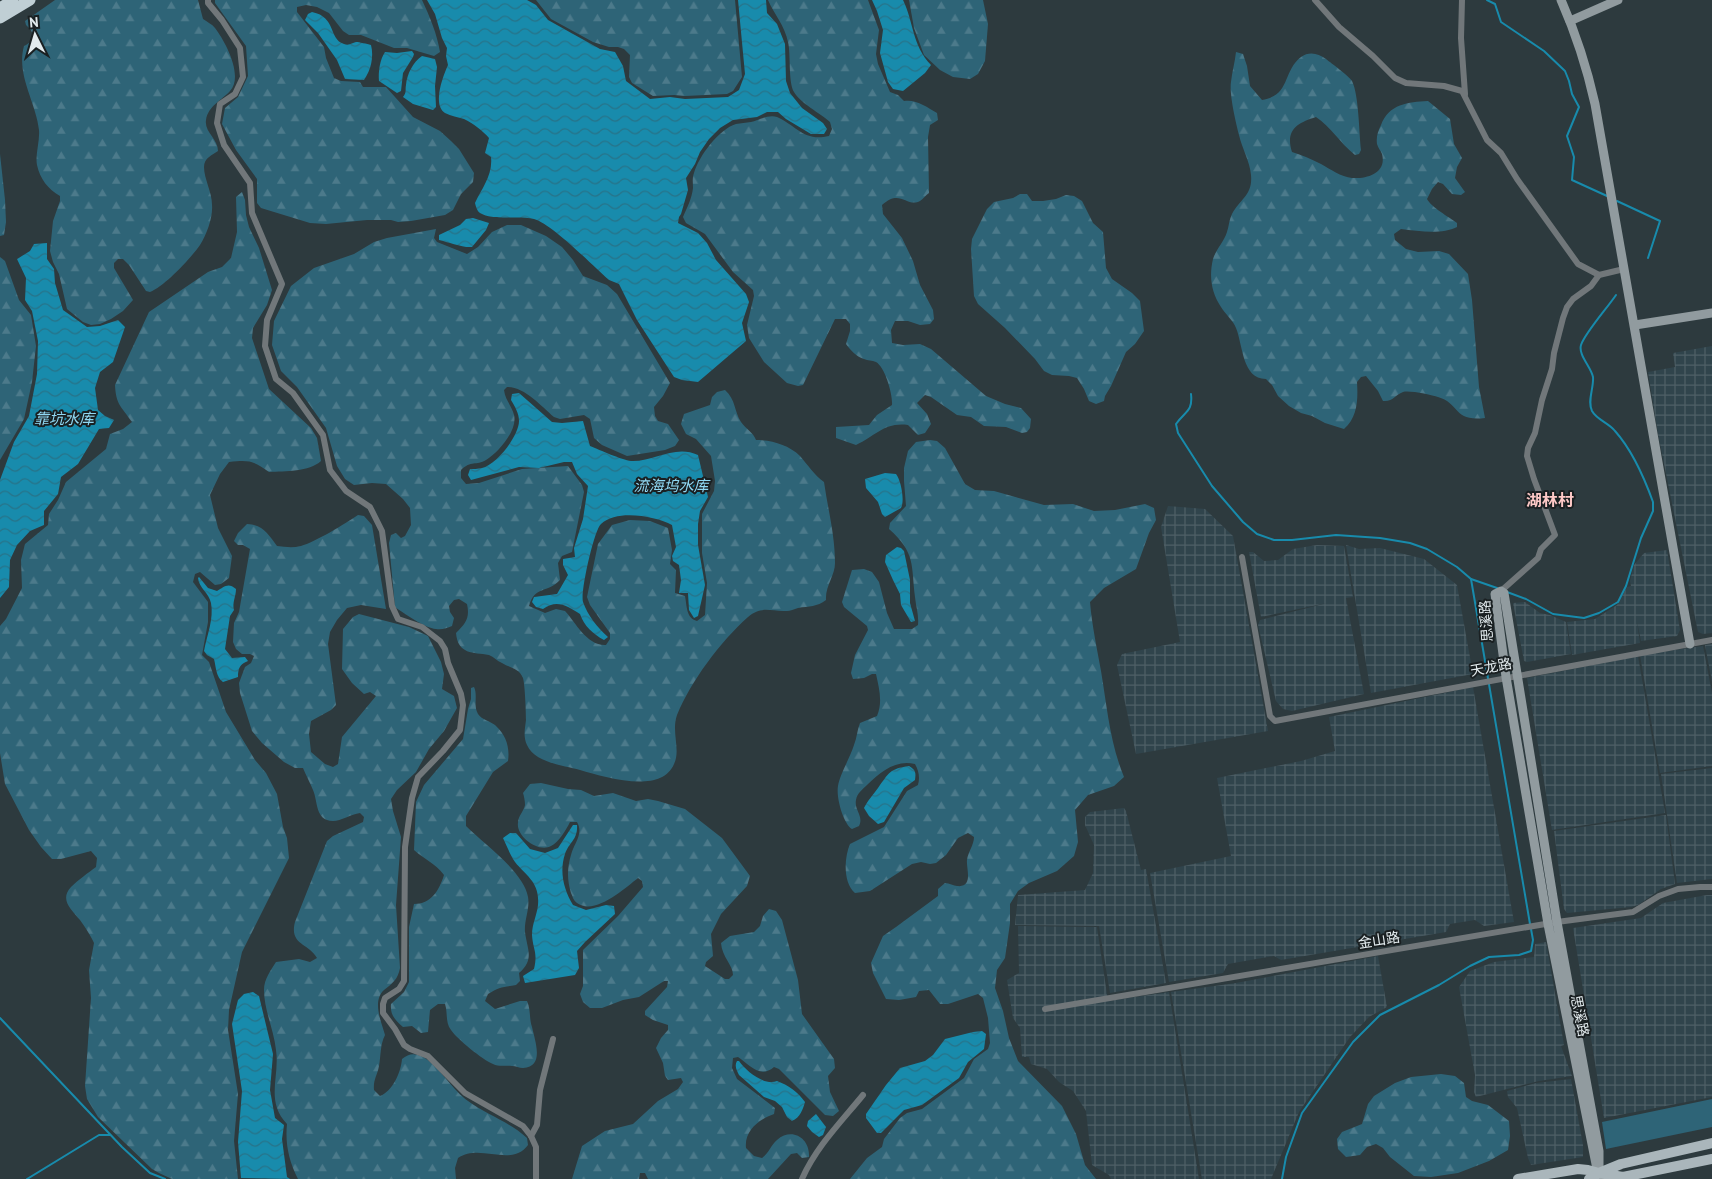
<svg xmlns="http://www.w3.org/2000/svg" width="1712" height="1179" font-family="'PT Sans','Noto Sans SC',sans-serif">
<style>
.industrial{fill:url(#industrial-grid)}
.forest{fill:url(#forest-firs)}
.park{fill:#2e6477}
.water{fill:url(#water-waves)}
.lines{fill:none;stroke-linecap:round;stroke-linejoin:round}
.stream{stroke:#188bac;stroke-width:2}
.street{stroke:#71777a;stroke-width:6}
.secondary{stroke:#919b9f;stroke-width:9}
.primary{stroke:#aab6bb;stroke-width:10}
.highway{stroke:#c0cfd5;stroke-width:11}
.labels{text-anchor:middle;stroke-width:4;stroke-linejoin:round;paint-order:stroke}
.street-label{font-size:14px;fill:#e3ebee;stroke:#1a2022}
.water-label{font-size:15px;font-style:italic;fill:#90d8f3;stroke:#1a2022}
.quarter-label{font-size:16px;font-weight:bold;fill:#fec9c7;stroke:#1a2022}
</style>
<defs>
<pattern id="industrial-grid" width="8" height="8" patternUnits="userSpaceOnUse" patternTransform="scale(1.25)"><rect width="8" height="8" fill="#30444c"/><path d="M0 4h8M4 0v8" fill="none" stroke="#4e5f66"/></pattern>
<pattern id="forest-firs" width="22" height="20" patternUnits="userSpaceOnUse" patternTransform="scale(1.25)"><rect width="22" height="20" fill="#2e6477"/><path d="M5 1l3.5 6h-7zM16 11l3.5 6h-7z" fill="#4c7a8b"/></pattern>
<pattern id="water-waves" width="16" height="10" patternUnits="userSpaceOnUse" patternTransform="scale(1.25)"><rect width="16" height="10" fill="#188bac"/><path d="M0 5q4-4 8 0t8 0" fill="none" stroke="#277389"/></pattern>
</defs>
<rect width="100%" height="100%" fill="#2d3a3e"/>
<!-- industrial -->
<g class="industrial">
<polygon points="1712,346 1712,633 1703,634 1698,632 1658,434 1648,372 1675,367 1673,353"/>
<polygon points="1168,506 1205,509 1233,536 1268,731 1136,754 1117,665 1122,654 1180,642 1161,527"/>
<polygon points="1317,545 1344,546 1353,597 1346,598 1364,694 1292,711 1283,709 1276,701 1258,625 1260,620 1327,603 1261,617 1249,552 1253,552 1264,561 1278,560 1293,549"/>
<polygon points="1346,545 1359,549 1380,548 1424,559 1457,585 1473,674 1371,693"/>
<polygon points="1667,550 1680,630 1677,636 1641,641 1637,622 1640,643 1572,655 1567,622 1595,619 1617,605 1627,587 1631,586 1630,581 1634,565 1644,553"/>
<polygon points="1525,602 1540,613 1550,615 1566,622 1571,654 1527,662 1524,661 1513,603"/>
<polygon points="1712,644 1712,682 1705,645"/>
<polygon points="1703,646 1712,693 1712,766 1660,773 1640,655"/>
<polygon points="1638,656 1665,813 1552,830 1527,678"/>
<polygon points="1473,687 1514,922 1484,926 1475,920 1450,924 1446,932 1281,960 1274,956 1228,964 1223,973 1169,982 1150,873 1231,856 1217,778 1301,761 1335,751 1329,717"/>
<polygon points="1712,768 1712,879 1677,883 1661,774"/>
<polygon points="1124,808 1126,811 1141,870 1146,869 1166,983 1110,993 1099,926 1015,925 1018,895 1085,890 1093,873 1094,845 1085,825 1085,817 1090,812"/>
<polygon points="1666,815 1675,884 1661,889 1638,905 1631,907 1567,913 1564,909 1554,831"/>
<polygon points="1707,895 1712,895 1712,1097 1604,1118 1573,928 1641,918 1663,903"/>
<polygon points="1018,926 1097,927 1108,1001 1169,992 1199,1179 1111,1179 1109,1175 1092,1165 1086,1111 1073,1091 1059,1082 1047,1069 1031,1064 1029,1057 1022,1057 1020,1028 1013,1018 1007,980 1019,973"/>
<polygon points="1546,942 1564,1045 1561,1046 1572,1076 1539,1081 1476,1097 1474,1092 1475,1075 1459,987 1470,971 1494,962 1534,957 1535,944"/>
<polygon points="1378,956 1387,1007 1369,1017 1350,1037 1299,1112 1271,1179 1202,1179 1171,992 1236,983"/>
<polygon points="1571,1079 1583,1145 1583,1157 1531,1165 1528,1158 1517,1108 1508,1097 1507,1091 1536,1083"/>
</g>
<!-- forest -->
<g class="forest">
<path d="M55 0H198L203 19C207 22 212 24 215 28 225 41 244 76 230 91 222 100 208 106 206 120 204 132 218 139 218 151 212 155 204 158 204 167 204 179 212 192 212 205 213 217 207 234 200 245 190 259 165 286 150 292L146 291 129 265 123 259H118L114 263V268L133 300 123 311 111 319 100 324 91 325 83 322 67 309 59 274 53 262 50 251 53 221 60 201V196C48 189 40 179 37 165 35 155 40 141 39 130 36 102 16 75 24 46 35 40 36 34 26 25L25 21Z"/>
<path d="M215 0H422C430 17 437 34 440 52L434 56 407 48H394L361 35H349L343 31 329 13 317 7 306 5 297 7V12L324 47 326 58 334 78 341 81 360 82 363 87H386L413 117 440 131 451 141 459 149 474 173 473 182 461 194 453 210 445 215 411 221 398 222 391 220H367L326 224 310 223 261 208 257 203V179L236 150 222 124 225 108 238 97 248 76 246 46 215 3Z"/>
<polygon points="536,0 735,0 742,77 733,91 727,94 685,96 674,95 653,96 632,83 629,77 630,55 624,49 618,47 609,47 593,42 551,19"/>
<path d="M768 0H868L879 30 876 54 878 64 890 92 898 95 904 101C916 99 927 107 937 113L938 120 930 125 928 137 929 193C926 195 923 199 920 201 907 208 900 188 882 205L883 214 902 238 913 261 920 285 933 310 934 319 930 324 920 325 908 321H895L891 330 892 343 903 345 920 344 931 349 986 396 1005 404 1021 408 1031 419 1030 428 1027 432 1022 433 1006 427 984 426 971 417 957 415 931 397 925 395 917 403 927 414 931 424 925 433 918 435 908 425C884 422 876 436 856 445L836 438V427L869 425 877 415 892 405C893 395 885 367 876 362 872 360 868 361 864 359 857 357 850 350 846 344L850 331V324L846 319H835L803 385 798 386 787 383 764 362 749 338 747 325 754 296 753 290 733 272 705 234 686 223 683 217C687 208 692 198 693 188 693 183 692 178 694 173 699 156 719 129 736 124 741 123 746 123 751 122 759 120 769 114 777 117 797 126 804 142 829 136L832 129 830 122C820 113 800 103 794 92 788 82 791 54 788 42 785 26 774 14 768 0Z"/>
<polygon points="909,0 983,0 988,24 985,61 978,74 970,79 953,77 940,70 924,55 914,28"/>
<path d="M1236 52 1243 54 1247 66 1250 86 1262 100C1291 95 1282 72 1301 57 1309 51 1318 53 1326 59 1332 64 1348 75 1352 81 1359 95 1359 134 1361 150L1359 154 1355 155C1340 143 1331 127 1316 117 1297 123 1285 130 1292 152 1302 155 1311 159 1321 164 1330 169 1341 177 1352 178 1367 179 1387 173 1382 154 1381 151 1378 148 1377 144 1376 137 1378 131 1381 125 1389 104 1408 102 1428 101L1450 119 1454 144 1462 158 1457 167 1455 178 1465 192 1461 195 1452 194 1443 184 1438 182 1432 189 1427 199C1431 207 1449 217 1457 223V227C1441 235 1419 231 1401 229L1394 234 1395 240 1406 249 1418 252 1439 251 1449 254 1468 274 1472 300 1479 387 1485 418C1453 422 1460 403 1438 397 1432 395 1409 390 1403 392 1395 395 1393 402 1383 401L1378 391 1366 376 1361 377 1357 382C1358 398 1358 417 1344 429L1325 423 1312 416 1301 413 1289 406 1278 396 1272 385 1266 379C1242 379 1243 345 1236 328 1233 320 1225 314 1221 307 1211 292 1209 276 1213 259 1216 249 1224 242 1227 232 1229 226 1229 220 1232 214 1240 199 1253 195 1251 175 1250 162 1242 148 1239 135 1236 123 1229 94 1231 82 1232 72 1235 62 1236 52Z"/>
<polygon points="0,154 5,200 6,222 4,235 0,236"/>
<path d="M242 192 245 200 246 215 249 227 259 248 272 290 267 305 253 328 252 338 269 389 311 428 317 438 321 461C309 472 285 471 269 472 253 460 248 460 229 462L220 474 210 495 218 528 232 556 229 578 221 584 215 585 200 572 195 574 193 582 208 602V622L202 655 209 662 226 712 255 760 266 773 277 794 283 827 287 838 289 858 242 952 229 1010 228 1030 238 1094 234 1141 238 1179H172L159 1173 152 1169 98 1117 87 1099 85 1086 91 998 89 970 94 943C91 936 85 927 80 920 72 910 59 900 71 887 78 880 88 873 96 867L97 858 91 851 61 859H52L41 847 29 830 5 784 0 753V626L6 619 22 588 21 560 25 544 48 525 49 514 58 500 66 482 106 449 110 434 123 429 132 422C121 406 116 405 115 385L149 312 208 272 222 267 231 258 237 232 236 197Z"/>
<polygon points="1020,194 1027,194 1032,201 1043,201 1056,199 1066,195 1074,196 1082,201 1093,223 1103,232 1106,268 1112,279 1132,293 1140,301 1144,331 1135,344 1126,352 1111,386 1105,396 1104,401 1096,404 1089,401 1084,389 1077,378 1069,376 1052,375 1044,371 1035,359 1005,328 978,304 974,296 971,249 972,239 987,209 994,202 1013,198"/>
<path d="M507 225H521L546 236 562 247 573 260 583 276 607 285 617 294 670 383 663 396 654 407 655 416 658 421 668 424 679 440 675 446 665 450 627 456 602 445 594 438 590 419 584 415 560 419 554 417C541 406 525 387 507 387L504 390C505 400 512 406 514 415 518 430 498 453 486 460 476 466 471 460 461 470V478L466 484 479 483 522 469 568 466 582 485 584 492 572 552 562 556 558 563 560 580C547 594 535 585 529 606L545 613 556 609 565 611C576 623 587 646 606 645L610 639V633L590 605 587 597 598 544 612 525 630 520 650 521 668 528 672 550 670 564 676 570 675 593 685 596C687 606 686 618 697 621L705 615 707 583 702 553V514L714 491 715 481 711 456 696 439 686 434 681 424 684 414 710 405 712 397 717 392 725 390C736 400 734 411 741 422 746 429 753 432 756 440 771 440 789 445 800 456 808 465 814 475 824 482 828 510 835 535 835 563 835 576 825 586 826 600 817 607 809 606 798 608 794 609 790 611 787 611 771 612 762 605 748 617 720 642 691 681 677 715 671 732 681 750 674 764 661 795 605 777 580 770 563 765 535 763 527 745 523 736 525 729 526 720 526 712 525 685 523 678 519 668 510 668 502 663 497 661 494 657 489 655 473 652 458 655 456 633 466 623 470 618 467 604L459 599 454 600 449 606 450 612 454 618 452 626C447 628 442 630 436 629 425 628 405 614 395 607L389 543 391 535 396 533 401 538 405 536 411 525 410 508 403 499 386 484 372 483 354 485 345 479 337 466 326 428 297 387 281 371 272 345 274 321 291 286 314 268 354 254 374 242 387 238 436 229 434 238 437 242 467 254 478 247 492 232Z"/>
<polygon points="0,257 5,261 19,300 31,315 36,346 32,382 24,419 0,460"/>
<path d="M930 440 937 441 945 448 965 484 975 490 994 491 1044 505 1073 504 1094 511 1115 510 1145 504 1154 508 1156 520 1149 533 1136 569 1104 588 1090 602C1092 626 1097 648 1101 671 1107 707 1110 743 1124 777L1114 786 1088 795 1075 810 1078 842 1074 856 1057 871 1029 883 1018 891 1010 904V923L1005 958 997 970 995 988 1003 1011 1009 1038 1018 1061 1062 1106 1076 1134 1085 1165 1096 1179H850L867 1158 882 1147 884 1139 900 1118 907 1113 922 1109 964 1078 974 1059 988 1049 990 1043 988 1018 983 998 978 994 948 1004H940L929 990 919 991 916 997 899 1000 886 999 873 973 871 963 883 936 896 927 938 896V889L945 883C949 883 954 886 957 886 974 888 966 868 967 860 968 852 974 845 974 837L968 833 958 838 946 855 936 863 930 864 921 862 912 864 870 891 855 893C843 883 844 858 850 844L884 827 907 791 918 785C920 778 919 771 915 764 896 759 880 772 867 785 863 789 857 793 856 800 854 810 864 816 859 826L852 829C843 823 836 797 838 786 840 774 850 758 854 745 857 738 857 730 860 723L877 716C883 702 879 688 876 674H872L864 678 853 679 851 673 855 655 868 630 867 626 844 607 842 602 852 570 864 569 872 572 879 582 887 613 894 629H912L918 625C919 615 916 607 915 597 911 565 916 553 889 529L890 523 906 506 904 481V468L908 451 916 442Z"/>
<path d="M358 515 364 516 372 525 386 609 361 605 347 608 337 620 330 632 328 644 336 705 331 710 311 721 309 734 311 752 325 764 333 767 338 764 342 737 376 696 370 692 364 694 352 683 342 669 343 629 353 617 359 614 409 627 428 636 441 662 444 674 442 689 454 696 457 708 444 731 429 749 416 772 397 790 391 799 393 811 401 837 396 905 400 968C398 979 393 983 384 990 372 1001 381 1021 385 1035 380 1045 381 1055 379 1066 377 1076 373 1080 374 1090L380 1096C393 1091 401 1072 402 1059 409 1053 415 1053 423 1057 438 1065 453 1091 468 1101 487 1115 510 1122 527 1138L528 1145C511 1168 481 1143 458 1158L455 1168 456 1179H298C289 1161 285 1144 287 1124 265 1101 280 1077 276 1050 274 1030 264 1010 264 990 264 979 271 970 276 962L299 959 310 962 317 958C309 943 289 945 295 922L327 841 333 836 363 822 364 817 360 813C351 814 341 821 333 821 315 821 318 801 313 790 310 783 306 775 303 768H295L284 762 262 743 252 731 240 693 239 683 245 667 251 663 254 656 250 654H242L236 649 233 642 234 623 239 612 250 549 243 545H238L234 541 238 533 247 524C263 525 268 534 277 546 285 547 293 548 301 546 315 542 345 524 358 515Z"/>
<path d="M474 687C478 695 473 706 478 714 482 720 490 721 495 725 506 735 510 747 508 761L493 772 466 816V826C484 844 524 872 528 897 530 909 524 920 525 932 527 949 535 959 519 973L520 981 516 985C503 987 499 987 488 994L485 1001 495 1009 520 1001H527C531 1010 529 1019 532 1027 535 1041 545 1067 523 1068 519 1068 516 1066 512 1066 505 1065 499 1067 493 1064 483 1060 457 1039 451 1030 445 1022 448 1013 445 1004H438L430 1010 428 1032 421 1033 412 1026 403 1027C395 1020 390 1015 391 1004L404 992 409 982V927L414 904C431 904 439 891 444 875 435 863 424 859 414 850L416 802 424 785 463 739 468 709 471 699V688Z"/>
<path d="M541 783 568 789 581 790 594 796 613 793 636 801 648 799 658 801 685 809 722 838 750 876 747 886 721 914 711 934 713 956 706 962 705 966 725 979H729L733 975C733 965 722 957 721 943L730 936 754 932 760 926 763 916 769 909 776 911 782 920 798 980 802 1014 834 1059 835 1068 828 1076 830 1092 839 1111 833 1116 825 1115 779 1069 774 1067C760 1079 750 1065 738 1057L733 1058 732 1068 737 1079 775 1108 774 1114C759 1119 744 1131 746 1148L754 1156 762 1158C769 1153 771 1145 777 1140 792 1127 810 1138 809 1157L802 1158 797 1153 791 1154 768 1179H648L645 1173H640L639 1179H572L582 1146 605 1131 633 1124 658 1101 678 1089 683 1082 681 1078 668 1080 665 1076 663 1063 656 1048 661 1038 668 1030V1025L653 1020 645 1015V1011L667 987 668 981H664L639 997 623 1000 602 1008H590L583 1002 580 994 583 986V950L618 916 643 887 642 881 638 878C625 888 595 916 577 903 573 900 573 897 571 893 567 880 567 868 571 855 574 843 584 834 577 822H570C566 830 559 842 551 846 538 853 516 836 518 823 518 816 524 811 525 805 525 801 524 796 523 793L530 784Z"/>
<polygon points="1441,1074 1455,1076 1464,1083 1466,1097 1472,1101 1488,1105 1509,1121 1510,1136 1508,1150 1489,1161 1458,1173 1431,1177 1414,1176 1390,1157 1383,1148 1376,1144 1367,1147 1360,1155 1346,1157 1338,1149 1337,1139 1342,1132 1362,1124 1368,1104 1374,1096 1395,1083 1411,1077"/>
</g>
<!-- park -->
<polygon class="park" points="1712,1099 1712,1127 1606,1149 1602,1122"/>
<!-- water -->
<g class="water">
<path d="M427 0H527L536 5 548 20 600 49 615 52 623 66 626 81 650 99 670 97 685 99 728 97 739 90 745 74 738 0H766L767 13 777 24 785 44 786 81 790 93 802 108 823 123 827 129 824 134H811L786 119 778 112H767L757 117 733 120 720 128 709 139 700 152 695 164 686 178 688 190 681 214 679 217 678 223 698 233 707 243 716 260 746 294 749 302 742 323 746 341 698 382 682 380 674 377 637 320 619 284 609 280C593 266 552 224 534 219 519 215 493 221 480 213 477 211 476 207 475 203 482 188 493 175 491 157L485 153 489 138C483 131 473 123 464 119 458 117 451 116 445 113 432 105 443 76 448 65L446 56 447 48 442 38 435 14Z"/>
<path d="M872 0H903C914 23 912 45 931 65L925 73 903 91 893 89 888 82 880 53 883 30 877 11Z"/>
<path d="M312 12C337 17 328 39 344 44 349 46 352 43 356 42 359 42 367 44 371 45 374 57 371 70 364 80L345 79 337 60 318 33 305 20 308 14Z"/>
<path d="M412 51 414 54 413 57 403 73 401 91 397 93 379 81C378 72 380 59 385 52L397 53Z"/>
<path d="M422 56 435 59 437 67 435 86 436 107 433 110 413 104 403 97C407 92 405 90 406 85 407 74 413 62 422 56Z"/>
<path d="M473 218 489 223 486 230 472 247C463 248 448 242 439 240V235L460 225 466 219Z"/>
<polygon points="47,243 47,259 54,269 55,283 63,310 87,327 100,326 118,320 125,327 113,362 100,372 95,388 98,410 105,416 114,420 109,428 99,429 78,464 61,477 58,494 44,511 44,525 30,531 17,545 10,560 9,587 0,598 0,480 14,442 29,416 37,374 38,341 32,311 25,300 26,278 17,259 30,251 34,244"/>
<path d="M519 393 552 422 562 423 583 421 590 446C600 450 622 460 631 461 654 462 675 444 698 455L708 497 700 511 698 524V545L705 585 698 616 694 618 689 610 688 593H679L681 580 679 565 673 561 672 556 676 547 672 525C655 516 617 509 601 524 594 530 580 593 583 602 588 616 597 627 608 637L604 640C593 634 584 626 580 614 567 606 557 599 543 609L536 607 532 602 534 597 557 594 568 575 563 565V559L575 557 574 548 583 519 588 486 577 474 572 462H564L539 468 519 467 471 480 468 475 470 469C473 469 478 469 482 468 496 465 519 436 519 421 519 413 515 407 511 400L512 394Z"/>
<path d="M885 473 896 474C901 480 905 501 901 508L885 517 882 514 878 502 866 488 865 479Z"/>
<polygon points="897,547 901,548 904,551 910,580 910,603 915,621 911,622 901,605 900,594 893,580 885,562 886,555"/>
<path d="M199 577 208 588 217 591C224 587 228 582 236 589 236 597 232 602 234 610L230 616 225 649 232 658 245 657 248 661C240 664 238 668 238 677L223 682C216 677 216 667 214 659L207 655 204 651C207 635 214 619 211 603 209 593 199 588 198 578Z"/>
<path d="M909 766C916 770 916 773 915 780L904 788 884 822 878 824 869 816 864 808C868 800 873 795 878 788 889 773 889 769 909 766Z"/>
<path d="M573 825H577C578 840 569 842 565 854 559 872 564 890 573 905L586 910 606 905 614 906 615 914 585 942 577 951 579 968 575 975 525 983 523 976 534 969C538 952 533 950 532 935 532 924 537 915 538 905 540 882 526 876 515 862 510 855 507 846 503 838L510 833H516L530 849 545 853 558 848Z"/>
<polygon points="253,992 259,996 273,1054 270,1090 275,1118 284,1125 282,1139 287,1177 290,1179 241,1178 238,1142 242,1091 232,1024 238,1000 244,994"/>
<polygon points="982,1031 986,1034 984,1049 968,1062 959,1078 922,1105 904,1110 881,1133 877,1133 866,1118 866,1114 886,1085 900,1068 925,1061 933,1055 945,1039 973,1032"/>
<path d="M737 1061H739C746 1071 764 1086 777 1081 788 1085 798 1092 805 1102 803 1109 800 1118 792 1121L787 1117 782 1107 775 1101 764 1097 739 1075C737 1071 734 1066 737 1061Z"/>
<polygon points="816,1114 826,1127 823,1135 819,1137 812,1132 807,1126 808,1121"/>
</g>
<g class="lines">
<!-- stream -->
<g class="stream">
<polyline points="1487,0 1495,4 1501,22 1544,51 1565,71 1569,81 1572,94 1579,107 1567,136 1574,157 1572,180 1607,196"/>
<polyline points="1617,201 1660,221 1648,258"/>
<path d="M1191 394C1193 412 1185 411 1176 424L1178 433 1212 486 1243 522 1257 534 1274 540H1292L1336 535 1380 538 1410 543 1427 549 1457 567 1471 579 1497 588"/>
<polyline points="1471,579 1530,924"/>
<path d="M1507 592 1526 599 1553 614 1584 618 1599 613 1618 602 1626 586 1641 538 1653 511V502C1644 477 1632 450 1615 431 1609 423 1597 420 1592 411 1587 401 1594 388 1593 377 1591 367 1578 355 1581 345 1585 333 1608 307 1616 295"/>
<polyline points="0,1018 122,1147 150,1173 165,1179"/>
<polyline points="27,1179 99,1135 110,1135"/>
<polyline points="1282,1179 1286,1157 1302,1113 1353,1042 1380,1015 1439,985 1470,966 1489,957 1519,955 1531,951 1533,940 1531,929"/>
</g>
<!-- street -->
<g class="street">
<polyline points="208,0 208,3 222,20 240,48 243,77 235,94 220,104 217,123 224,145 250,183 252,213 282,284 267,320 265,346 276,379 293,393 323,435 330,470 346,491 370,507 382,531 392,606 398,619 422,627 440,641 445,649 448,663 461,694 463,705 460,730 443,751 418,777 412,798 405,847 404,981 399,989 385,998 383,1004 383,1013 395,1029 404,1045 410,1049 428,1056 465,1093 523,1126 531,1136 536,1147 536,1179"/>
<polyline points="1315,0 1339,27 1373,56 1395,78 1406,83 1444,86 1462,91 1487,140 1501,153 1517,179 1578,264 1599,275"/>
<polyline points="1462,0 1461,38 1465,94"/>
<polyline points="1242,557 1270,716 1275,721 1712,640"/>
<polyline points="1501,591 1538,558 1541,549 1555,535 1534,479 1527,456 1528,448 1535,433 1542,400 1552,369 1554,353 1563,318 1567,307 1573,299 1591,286 1599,275 1624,269"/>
<polyline points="1045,1009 1557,922 1633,912 1659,896 1678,889 1700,887 1712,887"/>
<polyline points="531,1136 537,1125 540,1090 553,1039"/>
<path d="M802 1179C816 1147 841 1122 863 1095"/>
</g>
<!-- secondary -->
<g class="secondary">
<path d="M1561 0C1576 34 1587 68 1595 104L1690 644"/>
<polyline points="1570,21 1618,0"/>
<polyline points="1635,325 1712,313"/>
<polyline points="1599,1179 1548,924 1506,677 1495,594 1501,591 1504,593 1557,922 1599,1151 1599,1173 1601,1179"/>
</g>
<!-- primary -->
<g class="primary">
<polyline points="1518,1179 1578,1169 1588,1170 1599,1173 1621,1164 1712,1143"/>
<polyline points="1589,1179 1599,1173 1623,1177 1712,1159"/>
</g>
<!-- highway -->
<g class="highway">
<polyline points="0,8 13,0"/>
<polyline points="0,18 30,0"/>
</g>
</g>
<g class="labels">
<!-- street labels -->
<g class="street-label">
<text transform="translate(1486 621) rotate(-94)" y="5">思溪路</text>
<text transform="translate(1491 667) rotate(-11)" y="5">天龙路</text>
<text transform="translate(1379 940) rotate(-9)" y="5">金山路</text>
<text transform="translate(1580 1016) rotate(79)" y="5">思溪路</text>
</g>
<!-- water labels -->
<g class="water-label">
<text x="64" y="424">靠坑水库</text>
<text x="671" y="491">流海坞水库</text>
</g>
<!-- quarter labels -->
<g class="quarter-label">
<text x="1550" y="506">湖林村</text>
</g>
</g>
<!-- north arrow -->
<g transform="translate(35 35) rotate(355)" stroke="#1a2022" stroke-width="4" paint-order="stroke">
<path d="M0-4L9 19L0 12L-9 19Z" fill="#e3ebee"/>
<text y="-8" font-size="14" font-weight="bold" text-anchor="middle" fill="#e3ebee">N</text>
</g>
</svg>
